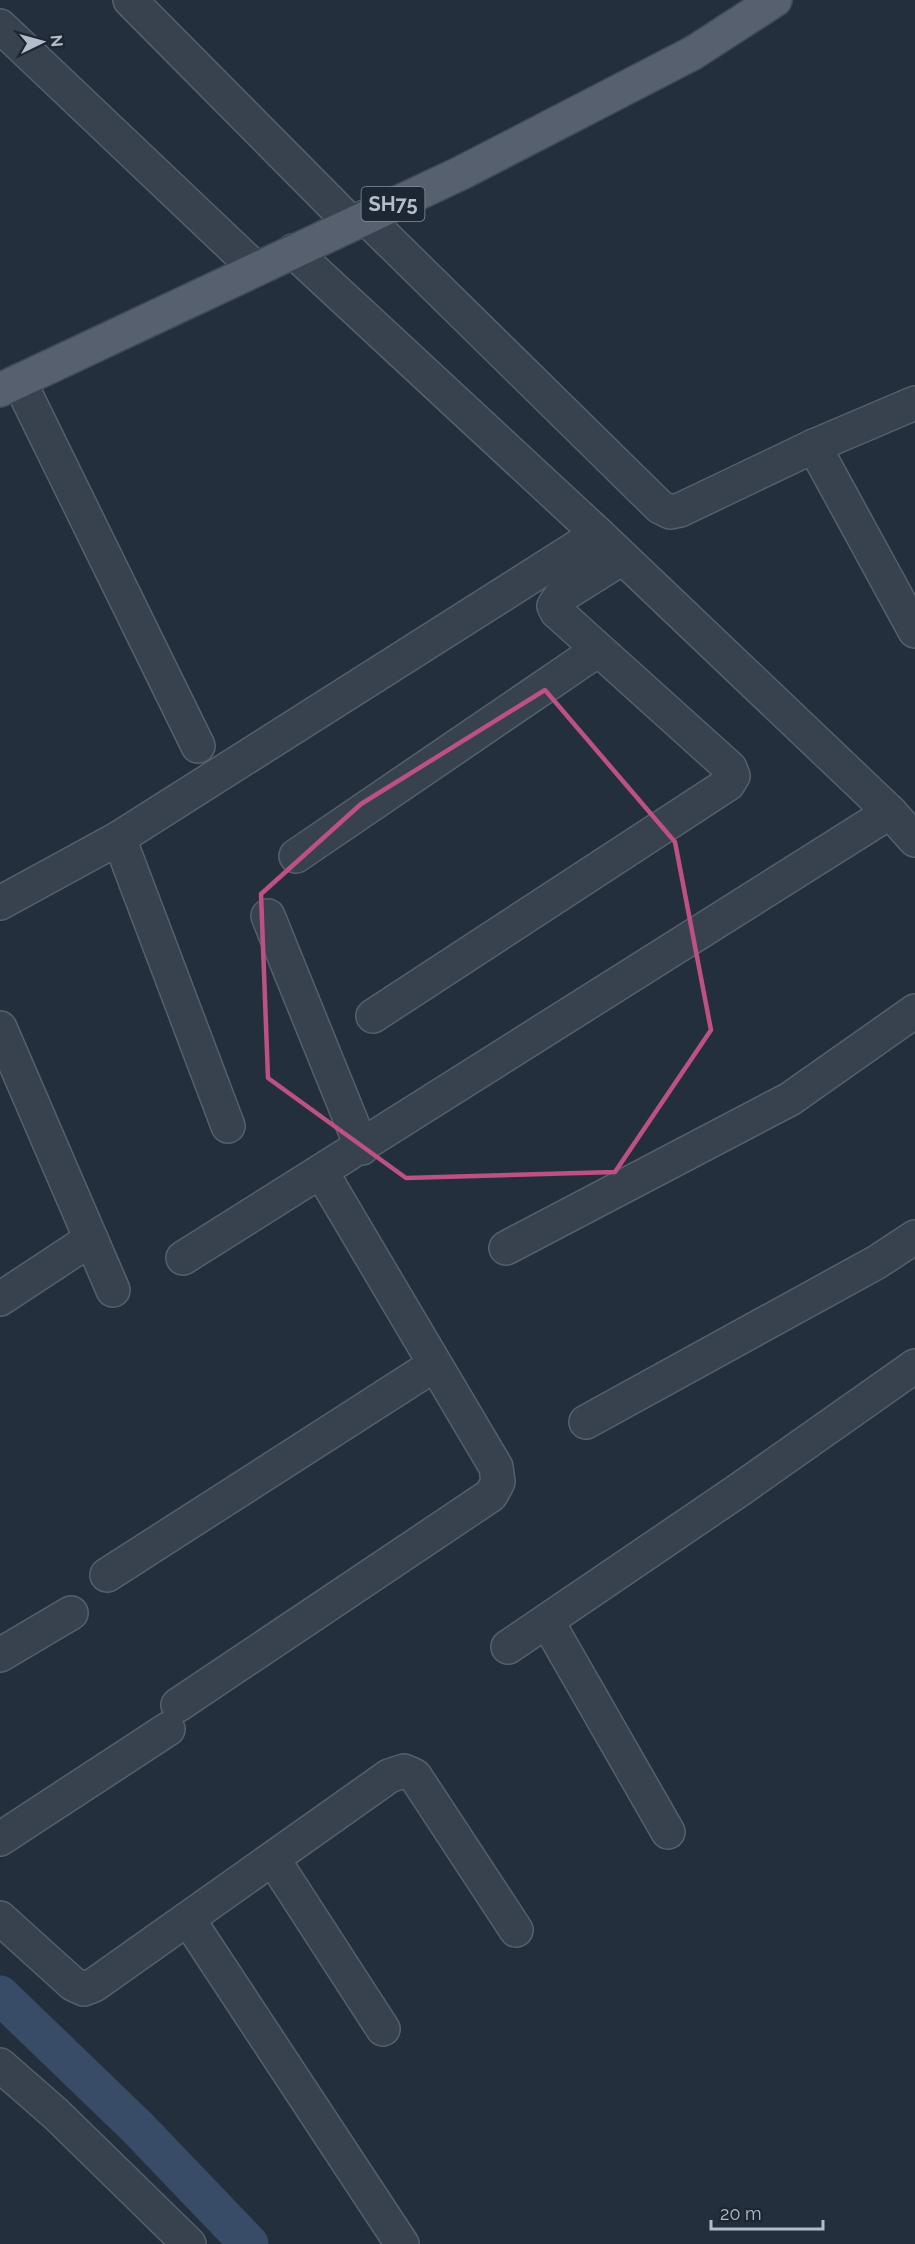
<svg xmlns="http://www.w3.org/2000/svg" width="915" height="2244" font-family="Raleway,sans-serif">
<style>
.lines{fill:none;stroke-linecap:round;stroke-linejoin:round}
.canal{stroke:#394c67;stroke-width:39}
.street-casing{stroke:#565f6c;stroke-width:36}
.primary-casing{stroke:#414a57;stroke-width:36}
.street{stroke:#38414e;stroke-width:33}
.primary{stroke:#56606e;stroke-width:33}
.marked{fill:none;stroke:#bd5182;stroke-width:4.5;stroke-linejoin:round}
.labels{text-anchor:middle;stroke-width:4.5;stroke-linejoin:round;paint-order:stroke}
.shield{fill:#1d2633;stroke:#878f9c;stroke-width:1.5}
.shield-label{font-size:20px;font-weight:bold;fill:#b4bcc9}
</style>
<rect width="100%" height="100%" fill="#242f3e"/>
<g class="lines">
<!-- canal -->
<polyline class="canal" points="0,1995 137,2127 249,2244"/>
<!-- street casing -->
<g class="street-casing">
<g id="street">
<polyline points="130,0 352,224"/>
<polyline points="0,26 256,269"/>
<polyline points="365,217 660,507 670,512 680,510 814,446 915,403"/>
<polyline points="293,251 598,534 890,812 915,840"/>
<polyline points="19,381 198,746"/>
<polyline points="814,446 915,631"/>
<polyline points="119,838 228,1126"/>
<polyline points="296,856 598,650"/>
<polyline points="0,903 119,838 598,534"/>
<polyline points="268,916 362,1148"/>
<polyline points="373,1016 728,784 733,776 730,768 557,612 554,606 560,597 622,558"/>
<polyline points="0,1028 113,1290"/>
<polyline points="506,1248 790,1099 915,1011"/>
<polyline points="183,1258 890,812"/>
<polyline points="0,1299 91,1239"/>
<polyline points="586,1422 877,1262 915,1237"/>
<polyline points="107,1575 434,1365"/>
<polyline points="547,1621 668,1832"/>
<polyline points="508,1647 739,1490 915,1366"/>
<polyline points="0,1655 71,1613"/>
<polyline points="178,1705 491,1495 498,1482 496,1467 322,1173"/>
<polyline points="0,1839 168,1729"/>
<polyline points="273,1859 383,2029"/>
<polyline points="0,1918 73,1984 84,1989 94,1985 389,1776 404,1771 415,1776 516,1930"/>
<polyline points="188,1919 402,2244"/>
<polyline points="0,2065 56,2114 189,2244"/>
</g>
</g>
<!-- primary casing -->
<g class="primary-casing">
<polyline id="primary" points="0,390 461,173 693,53 775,0"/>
</g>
<!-- street -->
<use href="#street" class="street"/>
<!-- primary -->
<use href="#primary" class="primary"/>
</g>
<!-- marked area -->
<path class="marked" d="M545 690 675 842 711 1030 615 1172 406 1178 268 1078 261 894 361 804Z"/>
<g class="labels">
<!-- shield labels -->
<rect class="shield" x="361.5" y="187" width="63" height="34" rx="4.5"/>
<g class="shield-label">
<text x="393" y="211">SH75</text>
</g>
</g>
<!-- north arrow -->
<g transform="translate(42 42) rotate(85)" stroke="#1d2633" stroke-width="4.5" paint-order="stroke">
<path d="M0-4.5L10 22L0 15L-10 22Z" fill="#b4bcc9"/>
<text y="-9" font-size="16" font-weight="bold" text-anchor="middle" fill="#b4bcc9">N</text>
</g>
<!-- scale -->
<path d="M711 2220v9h112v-9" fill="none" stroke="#b4bcc9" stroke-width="3"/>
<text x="720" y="2220" font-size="18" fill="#b4bcc9" stroke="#1d2633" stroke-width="4.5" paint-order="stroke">20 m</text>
</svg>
